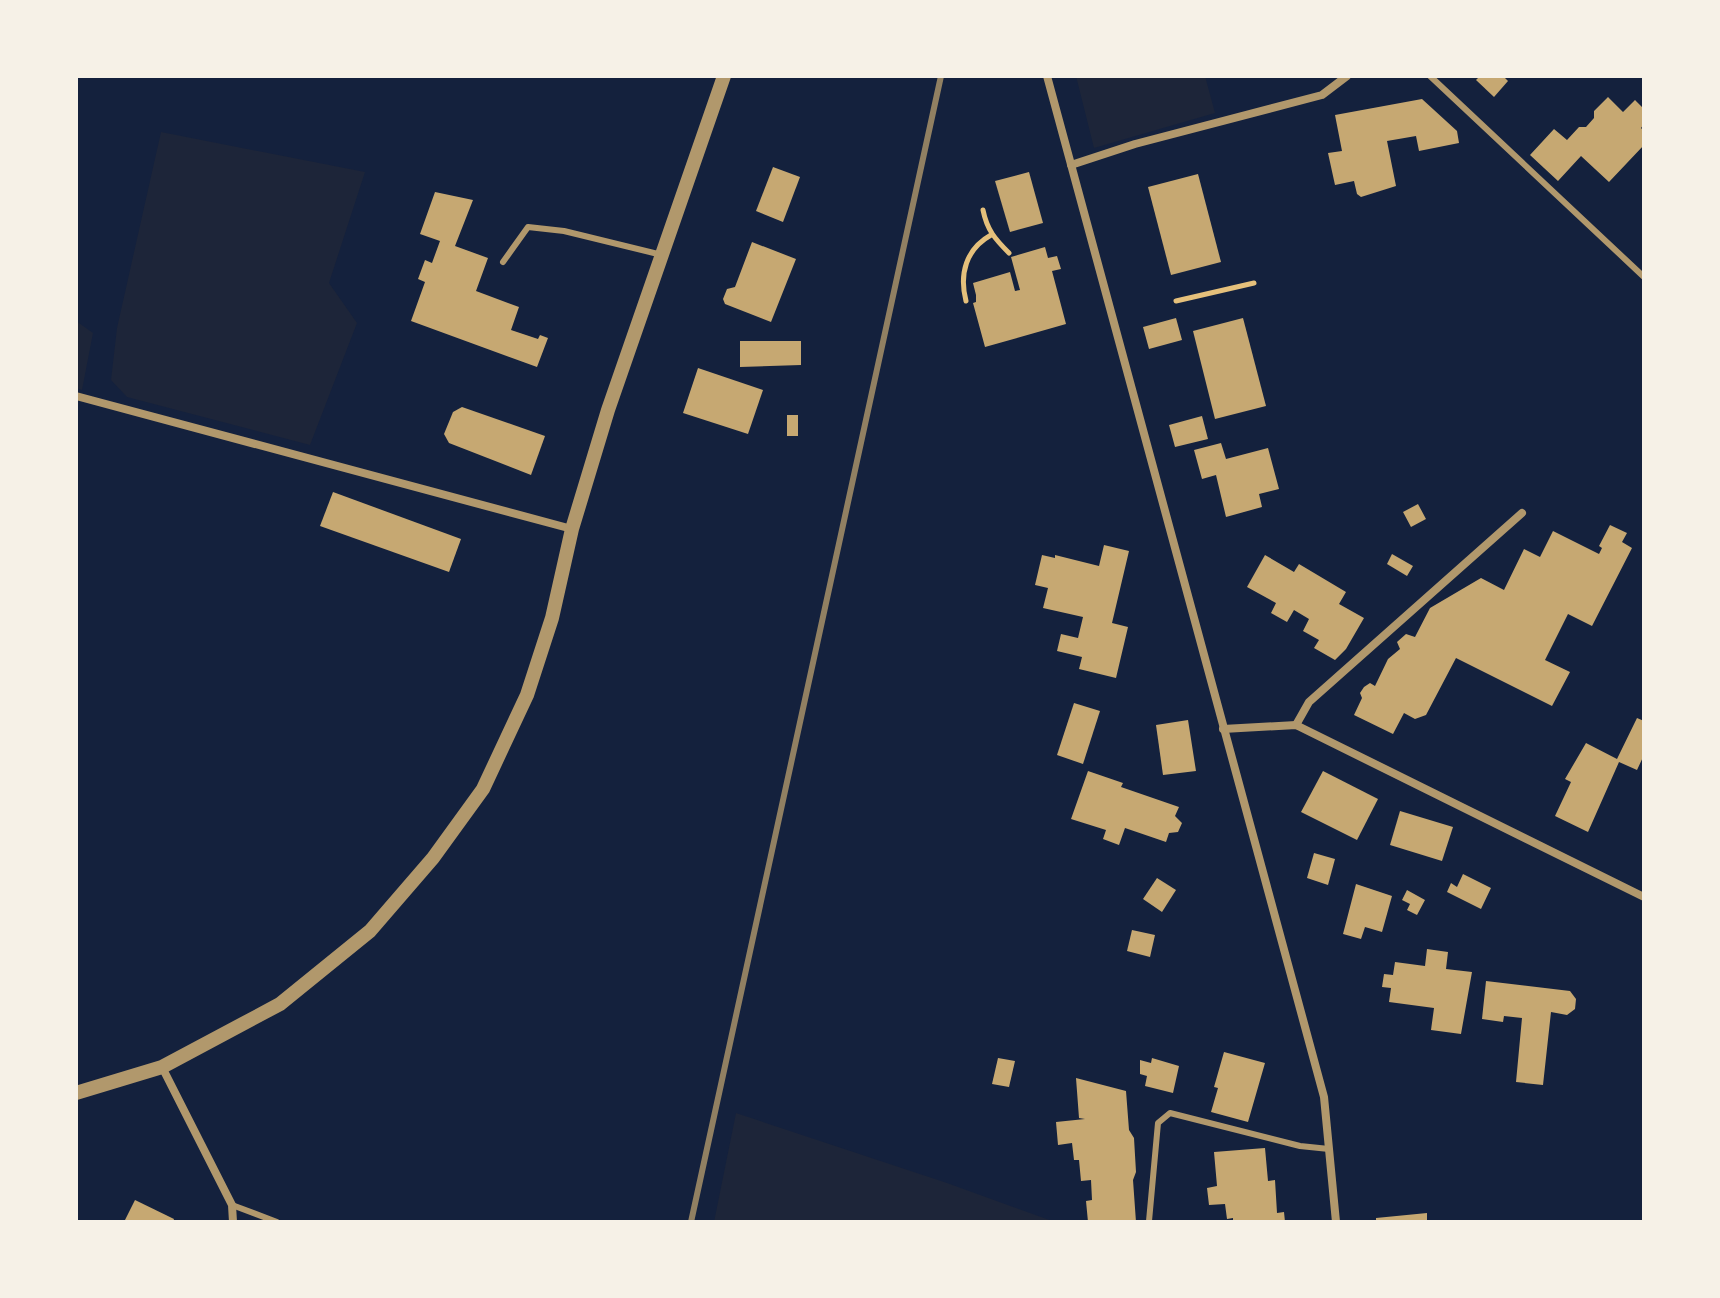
<svg xmlns="http://www.w3.org/2000/svg" width="1720" height="1298" font-family="Helvetica,sans-serif">
<style>
.green{fill:#1d2539}
.building{fill:#c6a872}
.lines{fill:none;stroke-linecap:round;stroke-linejoin:round}
.path{stroke:#e5c07b;stroke-width:5}
.service{stroke:#b1986c;stroke-width:6}
.minor{stroke:#b1986c;stroke-width:8}
.tertiary{stroke:#b1986c;stroke-width:14}
.rail{stroke:#918062;stroke-width:6}
</style>
<rect width="100%" height="100%" fill="#14213d"/>
<!-- green -->
<g class="green">
<polygon points="1076,76 1205,76 1215,113 1094,148"/>
<polygon points="161,132 365,172 329,283 357,323 310,445 127,397 111,380 117,328"/>
<polygon points="76,321 93,333 82,390 76,388"/>
<polygon points="736,1113 947,1183 1055,1222 714,1222"/>
</g>
<!-- building -->
<g class="building">
<polygon points="1480,76 1503,76 1508,81 1494,97 1476,80"/>
<polygon points="1608,97 1623,112 1635,100 1644,109 1644,124 1641,128 1644,131 1644,145 1609,182 1581,156 1558,181 1530,155 1554,129 1567,140 1579,127 1586,127 1594,118 1594,111"/>
<polygon points="1422,99 1457,131 1459,143 1419,151 1416,136 1387,141 1396,186 1361,197 1357,194 1354,181 1335,185 1328,153 1342,151 1335,115"/>
<polygon points="773,167 800,177 783,222 756,211"/>
<polygon points="1029,172 1043,223 1010,232 995,181"/>
<polygon points="1198,174 1221,262 1171,275 1148,187"/>
<polygon points="435,192 473,200 455,246 488,258 476,291 519,307 511,330 538,339 540,335 548,338 537,367 411,321 425,282 418,279 425,260 432,263 440,241 420,234"/>
<polygon points="752,242 796,259 771,322 725,304 723,299 727,289 735,287"/>
<polygon points="1045,247 1048,258 1057,256 1061,269 1052,271 1066,324 985,347 973,303 976,302 976,295 973,283 1010,272 1015,291 1020,290 1011,257"/>
<polygon points="1176,318 1182,340 1149,349 1143,327"/>
<polygon points="1243,318 1266,406 1215,419 1193,331"/>
<polygon points="740,341 801,341 801,365 740,367"/>
<polygon points="698,368 763,390 748,434 683,413"/>
<polygon points="462,407 545,436 531,475 449,443 444,434 453,412"/>
<rect x="787" y="415" width="11" height="21"/>
<polygon points="1202,416 1208,439 1175,447 1169,425"/>
<polygon points="1221,443 1226,459 1268,448 1279,489 1259,494 1262,507 1226,517 1216,475 1202,479 1194,450"/>
<polygon points="333,492 461,539 449,572 320,526"/>
<polygon points="1418,504 1426,519 1411,527 1403,512"/>
<polygon points="1610,525 1627,533 1622,542 1632,548 1592,626 1568,614 1545,660 1570,672 1552,706 1456,658 1426,715 1415,719 1404,713 1393,734 1354,715 1362,698 1360,693 1364,687 1370,683 1375,686 1388,659 1400,649 1397,642 1406,634 1415,637 1430,608 1481,578 1504,590 1524,549 1540,557 1553,531 1599,554 1602,548 1599,546"/>
<polygon points="1104,545 1129,551 1112,623 1128,627 1116,678 1079,669 1082,657 1057,651 1061,634 1078,638 1083,617 1043,608 1048,588 1035,585 1042,555 1055,558 1055,555 1099,566"/>
<polygon points="1392,554 1413,566 1407,576 1387,564"/>
<polygon points="1265,555 1294,572 1299,564 1346,592 1339,604 1364,618 1346,649 1335,660 1314,648 1319,640 1303,631 1309,619 1294,610 1287,622 1271,613 1276,603 1247,587"/>
<polygon points="1074,703 1100,711 1083,764 1057,755"/>
<polygon points="1637,718 1644,721 1644,755 1637,770 1619,762 1588,832 1555,816 1571,782 1565,779 1586,743 1617,759"/>
<polygon points="1188,720 1196,771 1163,775 1156,725"/>
<polygon points="1088,771 1123,783 1121,787 1179,807 1175,816 1182,823 1178,832 1169,833 1166,842 1125,828 1119,845 1103,839 1106,830 1071,819"/>
<polygon points="1323,771 1378,799 1357,840 1301,812"/>
<polygon points="1400,811 1453,827 1442,861 1390,845"/>
<polygon points="1314,853 1335,859 1328,885 1307,878"/>
<polygon points="1463,874 1491,888 1481,909 1447,892 1451,883 1457,887"/>
<polygon points="1157,878 1176,890 1162,912 1143,899"/>
<polygon points="1356,884 1392,896 1382,932 1365,927 1361,939 1343,934"/>
<polygon points="1407,890 1425,900 1417,915 1407,910 1410,904 1402,900"/>
<polygon points="1132,930 1155,935 1150,957 1127,951"/>
<polygon points="1427,949 1448,952 1446,969 1472,972 1461,1034 1431,1030 1434,1008 1389,1002 1391,988 1382,987 1384,974 1393,975 1395,962 1425,966"/>
<polygon points="1486,981 1570,991 1576,999 1575,1009 1567,1015 1551,1012 1543,1085 1516,1082 1522,1018 1504,1016 1503,1022 1482,1019"/>
<polygon points="1224,1052 1265,1063 1248,1122 1211,1112 1218,1088 1214,1087"/>
<polygon points="998,1058 1015,1061 1009,1087 992,1084"/>
<polygon points="1152,1058 1179,1066 1173,1093 1145,1086 1147,1076 1140,1074 1140,1060 1151,1063"/>
<polygon points="1076,1078 1126,1091 1129,1130 1134,1138 1136,1172 1133,1180 1136,1222 1088,1222 1086,1201 1092,1200 1091,1180 1081,1181 1079,1160 1074,1160 1072,1143 1058,1145 1056,1122 1085,1119 1079,1118"/>
<polygon points="1265,1148 1268,1181 1275,1180 1277,1213 1284,1212 1285,1222 1233,1222 1233,1218 1227,1219 1225,1204 1209,1205 1207,1188 1217,1186 1214,1152"/>
<polygon points="135,1200 174,1219 173,1222 124,1222"/>
<polygon points="1427,1213 1427,1222 1376,1222 1376,1218"/>
</g>
<g class="lines">
<!-- path -->
<g class="path">
<path d="M983 210C987 230 995 239 1009 253"/>
<path d="M966 301C959 274 966 249 991 235"/>
<polyline points="1176,301 1254,283"/>
</g>
<!-- service -->
<g class="service">
<polyline points="1430,76 1644,277"/>
<polyline points="503,262 528,227 564,231 662,255"/>
<polyline points="232,1205 277,1222"/>
<polyline points="1149,1221 1158,1123 1170,1113 1300,1146 1329,1149"/>
</g>
<!-- minor -->
<g class="minor">
<polyline points="1047,76 1324,1097 1336,1222"/>
<polyline points="1071,165 1135,144 1322,95 1347,76"/>
<polyline points="76,396 572,529"/>
<polyline points="1296,725 1309,702 1522,513"/>
<polyline points="1223,729 1296,725 1644,897"/>
<polyline points="162,1067 232,1205 233,1222"/>
</g>
<!-- tertiary -->
<polyline class="tertiary" points="76,1093 162,1067 280,1004 370,931 433,858 483,789 527,695 552,618 572,529 608,410 724,76"/>
<!-- rail -->
<polyline class="rail" points="691,1222 941,76"/>
</g>
<!-- border -->
<rect width="1720" height="1298" fill="none" stroke="#f6f1e7" stroke-width="156"/>
</svg>
